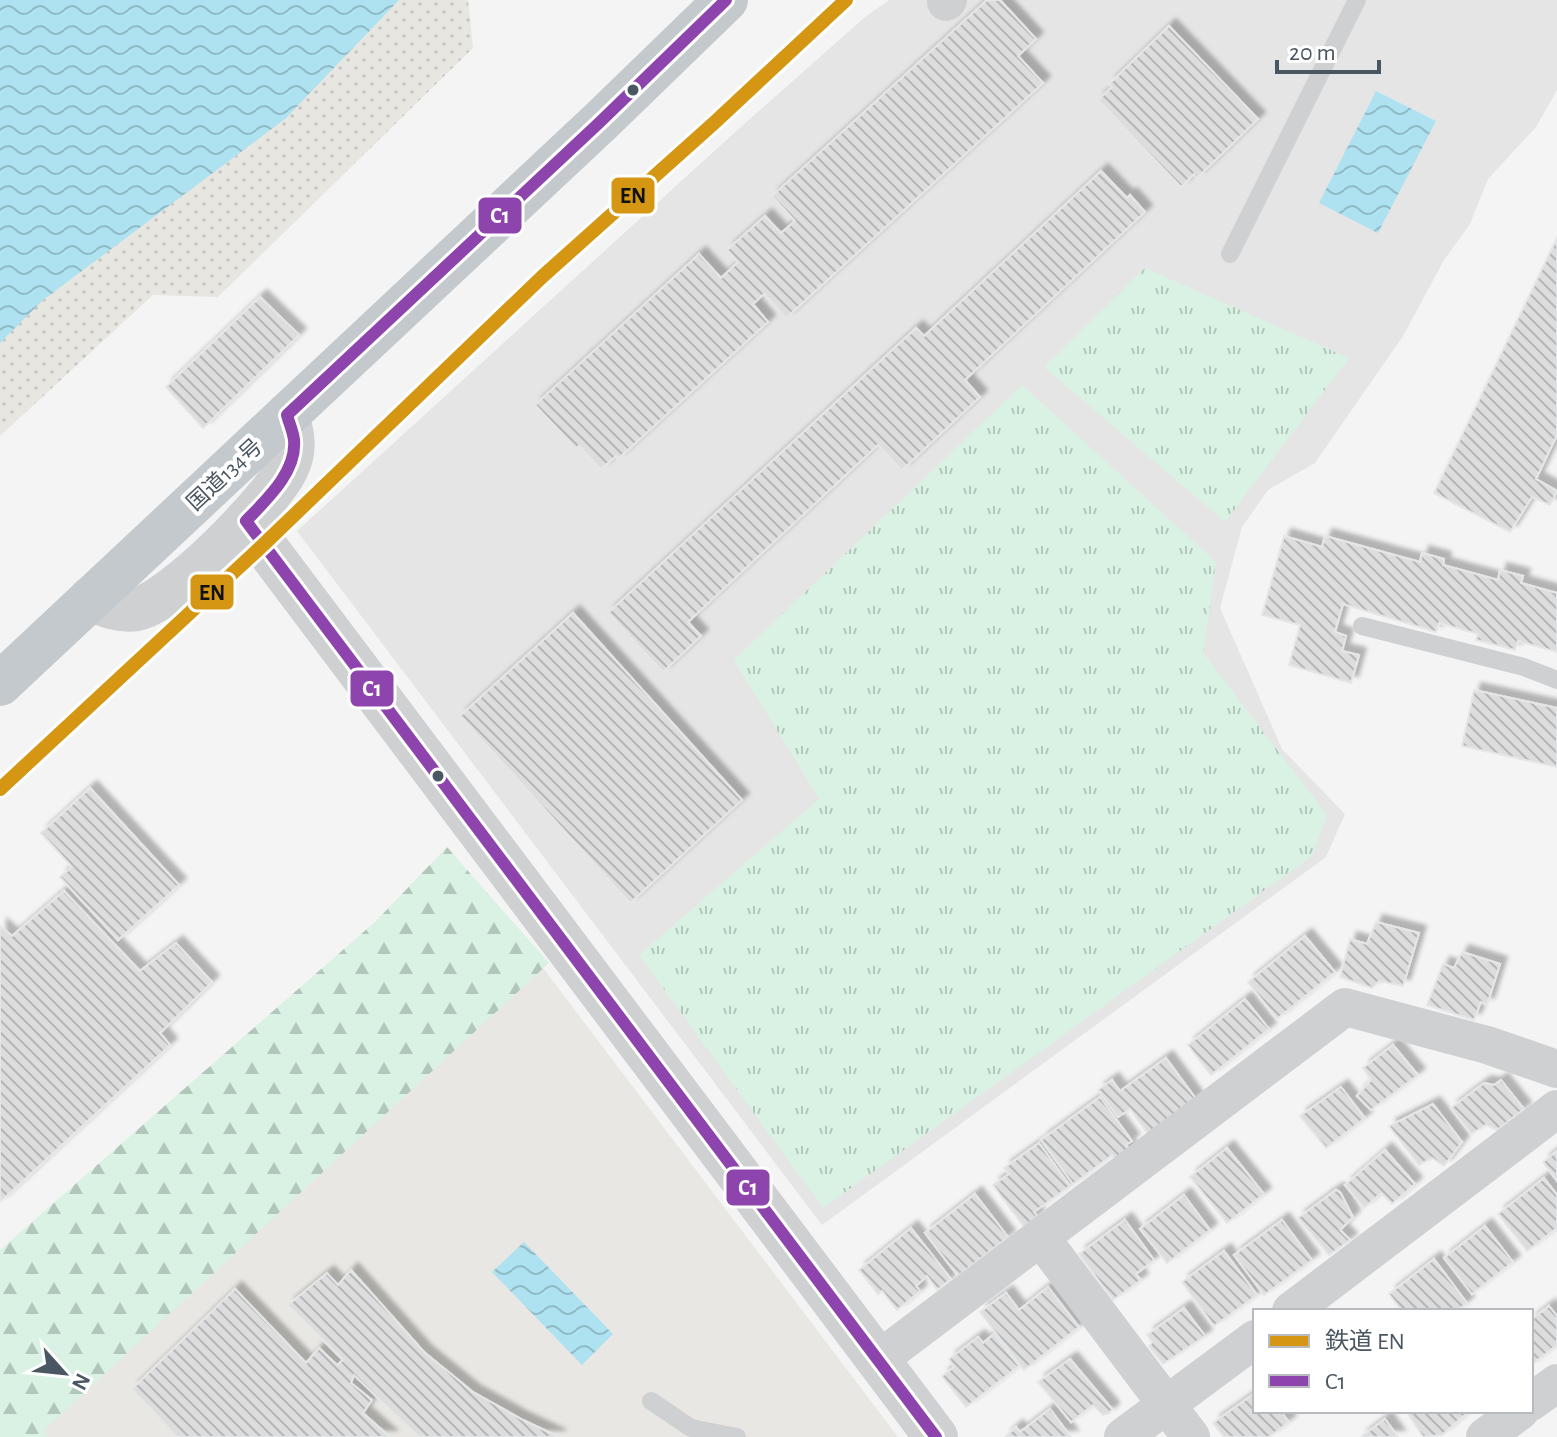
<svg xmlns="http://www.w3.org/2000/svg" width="1557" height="1437" font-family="'Alegreya Sans','Noto Sans JP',sans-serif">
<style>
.commercial{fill:#e8e7e3}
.education{fill:#e6e5e6}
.forest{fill:url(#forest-firs)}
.sand{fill:url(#sand-dots)}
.park{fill:url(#park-tufts)}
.water{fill:url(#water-waves)}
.building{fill:url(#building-back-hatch);stroke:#e5e6e7;stroke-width:2;filter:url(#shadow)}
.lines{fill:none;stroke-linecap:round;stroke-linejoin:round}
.service{stroke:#ced0d2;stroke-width:18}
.minor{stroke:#ced0d2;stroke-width:38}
.tertiary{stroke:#ced0d2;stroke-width:44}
.trunk{stroke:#c4c9cd;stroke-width:44}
.bus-1-casing{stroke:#fff;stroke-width:18}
.bus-1{stroke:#8e44ad;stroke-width:12}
.rail-1-casing{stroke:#fff;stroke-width:20}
.rail-1{stroke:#d49613;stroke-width:14}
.bus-dot{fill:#4a5661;stroke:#fff;stroke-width:3}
.labels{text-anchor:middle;stroke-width:8;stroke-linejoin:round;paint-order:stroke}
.street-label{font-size:22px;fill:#4a5661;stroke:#fff}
.line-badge{stroke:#fff;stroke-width:3}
.badge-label{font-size:22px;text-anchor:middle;font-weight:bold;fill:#fff}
.pale-badge-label{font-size:22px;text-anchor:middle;font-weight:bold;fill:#111}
</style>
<defs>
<pattern id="forest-firs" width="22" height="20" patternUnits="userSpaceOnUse" patternTransform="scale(2)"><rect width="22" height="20" fill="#d9f2e3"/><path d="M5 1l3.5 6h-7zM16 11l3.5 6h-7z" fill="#b2c7bb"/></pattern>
<pattern id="sand-dots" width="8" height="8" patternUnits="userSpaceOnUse" patternTransform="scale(2)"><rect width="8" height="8" fill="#e7e6e1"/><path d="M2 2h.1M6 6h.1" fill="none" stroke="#c8c7c4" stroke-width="1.8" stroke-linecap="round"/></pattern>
<pattern id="park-tufts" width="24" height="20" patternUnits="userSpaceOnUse" patternTransform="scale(2)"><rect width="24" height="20" fill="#d9f2e3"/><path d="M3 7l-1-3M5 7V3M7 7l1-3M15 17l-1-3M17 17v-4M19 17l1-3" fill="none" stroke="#b2c7bb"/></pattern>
<pattern id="water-waves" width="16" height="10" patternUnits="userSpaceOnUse" patternTransform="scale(2)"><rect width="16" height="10" fill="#aee2f0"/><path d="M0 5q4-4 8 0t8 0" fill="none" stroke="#90bac6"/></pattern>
<pattern id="building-back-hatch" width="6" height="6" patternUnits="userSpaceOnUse" patternTransform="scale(2)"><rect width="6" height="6" fill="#ddddde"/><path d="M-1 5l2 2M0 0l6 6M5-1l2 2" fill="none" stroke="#b5b6b7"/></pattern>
<filter id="shadow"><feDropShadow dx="7" dy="-7" stdDeviation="2" flood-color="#0004"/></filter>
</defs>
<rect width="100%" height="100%" fill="#f4f4f4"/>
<!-- commercial -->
<polygon class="commercial" points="537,960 898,1437 2,1437"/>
<!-- education -->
<polygon class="education" points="889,0 1557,0 1557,90 1536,127 1488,179 1470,224 1444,260 1403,336 1315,463 1268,490 1242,527 1220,608 1282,749 1345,814 1326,857 822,1225 297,531 733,134 864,18"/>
<!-- forest -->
<polygon class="forest" points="447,847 549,963 44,1430 48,1437 0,1437 0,1250 376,921"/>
<!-- sand -->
<polygon class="sand" points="336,0 468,0 473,48 218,297 153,295 0,436 0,295"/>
<!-- park -->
<g class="park">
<polygon points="1145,268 1349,358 1225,522 1044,367"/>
<polygon points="1022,385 1216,562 1203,653 1327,815 1312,856 823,1208 639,955 819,799 734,660"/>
</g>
<!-- water -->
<g class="water">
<polygon points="0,0 399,0 285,119 43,300 0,343"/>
<polygon points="1376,91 1436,121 1378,233 1319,203"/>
<polygon points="524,1242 613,1334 582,1365 492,1272"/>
</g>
<!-- building -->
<g class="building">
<polygon points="987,0 1000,0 1036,39 1018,56 1043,83 786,318 764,294 753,304 768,322 618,459 616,456 601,469 579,446 576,449 535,405 699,254 721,278 738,262 727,250 765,216 781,233 795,221 772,196"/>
<polygon points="1169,26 1258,119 1197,178 1194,174 1181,187 1098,100 1112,87 1109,84"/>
<polygon points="1101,171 1127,198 1130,195 1145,212 965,380 980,397 902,470 878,445 688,622 701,636 663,672 608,613 916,328 924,336"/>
<polygon points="1557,238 1557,435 1536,479 1557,491 1550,505 1532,497 1510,532 1434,493"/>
<polygon points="260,297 299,335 203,428 166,387"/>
<polygon points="1284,536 1322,547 1325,536 1420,562 1422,553 1444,559 1443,565 1498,580 1500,570 1523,576 1521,583 1557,593 1557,652 1518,641 1515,650 1476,640 1478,634 1439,623 1436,632 1343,604 1335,632 1346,636 1342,651 1359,655 1351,683 1289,665 1300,625 1262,615"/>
<polygon points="573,613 742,800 630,903 460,716"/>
<polygon points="1474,690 1557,708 1557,767 1462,746"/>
<polygon points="90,788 179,885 118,940 60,877 72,867 41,833"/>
<polygon points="64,891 140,971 176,943 212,982 160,1033 170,1045 0,1202 0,926 12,936"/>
<polygon points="1376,922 1419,933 1403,986 1379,981 1372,988 1340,977 1350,939 1367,944"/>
<polygon points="1305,936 1335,972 1277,1019 1248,982"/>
<polygon points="1462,952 1500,964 1487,1005 1481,1002 1474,1020 1427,1005 1443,964 1454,968"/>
<polygon points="1245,999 1269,1029 1211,1075 1188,1045"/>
<polygon points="1393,1045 1418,1075 1371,1110 1357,1096 1371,1080 1363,1068"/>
<polygon points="1166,1058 1196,1099 1148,1134 1130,1109 1118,1117 1098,1090 1112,1080 1120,1091"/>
<polygon points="1501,1080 1524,1109 1497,1130 1486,1125 1471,1134 1451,1108 1484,1083 1494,1085"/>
<polygon points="1341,1087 1365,1118 1326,1148 1300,1116"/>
<polygon points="1100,1097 1132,1141 1126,1145 1132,1152 1118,1162 1112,1155 1073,1184 1041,1140"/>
<polygon points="1433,1104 1462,1142 1444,1166 1432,1158 1419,1165 1389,1126"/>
<polygon points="1039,1143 1070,1186 1034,1212 1037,1216 1024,1227 993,1185 1009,1174 1004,1168"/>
<polygon points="1227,1148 1264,1194 1227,1223 1190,1177"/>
<polygon points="1385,1150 1415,1184 1392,1204 1381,1193 1364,1208 1345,1185"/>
<polygon points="1557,1151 1557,1181 1543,1162"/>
<polygon points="1544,1178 1557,1195 1557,1228 1527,1251 1498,1214"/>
<polygon points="1336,1190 1340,1192 1353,1217 1340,1230 1350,1240 1329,1255 1298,1218"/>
<polygon points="975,1194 1008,1237 958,1276 925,1233"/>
<polygon points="1184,1195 1210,1230 1167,1263 1140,1229"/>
<polygon points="1125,1220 1154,1260 1136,1274 1141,1280 1113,1300 1079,1254"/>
<polygon points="1282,1220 1312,1260 1264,1295 1234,1255"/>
<polygon points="1485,1226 1513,1262 1472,1294 1444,1258"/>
<polygon points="911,1228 951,1279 937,1290 927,1276 916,1286 920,1291 897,1310 882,1291 878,1294 859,1270"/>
<polygon points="1224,1251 1257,1295 1214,1326 1182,1282"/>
<polygon points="1434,1259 1467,1303 1457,1311 1402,1311 1389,1294"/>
<polygon points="351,1270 424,1352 473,1392 523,1420 559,1437 419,1437 354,1375 351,1383 372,1400 363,1413 390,1437 177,1437 132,1389 235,1289 306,1363 319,1348 337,1365 343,1360 288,1305 327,1273 338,1285"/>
<polygon points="1048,1287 1079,1327 1024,1370 980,1312 1006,1293 1019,1310"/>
<polygon points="1549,1306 1557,1316 1557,1345 1531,1365 1531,1320"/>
<polygon points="1184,1308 1205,1336 1163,1364 1149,1347 1152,1342 1147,1335"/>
<polygon points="994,1334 1019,1366 966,1407 942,1376 954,1367 949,1359 978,1337 983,1343"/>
<polygon points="1070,1359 1112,1409 1110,1413 1103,1415 1093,1405 1071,1422 1038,1382"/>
<polygon points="1255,1393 1255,1411 1280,1411 1289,1422 1269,1437 1224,1437 1213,1423"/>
<polygon points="1050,1409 1071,1437 1005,1437 1016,1427 1020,1432"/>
<polygon points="1411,1411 1465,1411 1467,1413 1442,1435 1423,1437 1408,1414"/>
<polygon points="1385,1419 1398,1437 1361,1437"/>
</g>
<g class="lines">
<!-- service -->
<g class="service">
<polyline points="1230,254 1357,0"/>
<polyline points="1362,626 1524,667 1557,680"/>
<polyline points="651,1401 691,1428 737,1437"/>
</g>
<!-- minor -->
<g class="minor">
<polyline points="946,2 948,0"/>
<polyline points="1041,1238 1191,1437"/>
<polyline points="1291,1311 1557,1109"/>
<polyline points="878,1360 1345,1007 1487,1045 1557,1069"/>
<polyline points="1531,1402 1557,1383"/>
<polyline points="1123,1437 1255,1339"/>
<polyline points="1485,1437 1520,1411"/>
</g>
<!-- tertiary -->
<g class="tertiary">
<polyline points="246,521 936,1437"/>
<path d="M90 599C105 605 120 612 137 609 172 602 272 501 287 468 296 449 293 435 287 415"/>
</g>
<!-- trunk -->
<polyline class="trunk" points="0,684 600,122 726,0"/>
<!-- bus-1 casing -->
<g class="bus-1-casing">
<path id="bus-1" d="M726 0 600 122 287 415C289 423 293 431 294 440 297 472 266 500 246 521L936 1437"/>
</g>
<!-- bus-1 -->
<use href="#bus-1" class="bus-1"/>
<!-- rail-1 casing -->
<g class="rail-1-casing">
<polyline id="rail-1" points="0,789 263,545 543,276 714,123 846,0"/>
</g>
<!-- rail-1 -->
<use href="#rail-1" class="rail-1"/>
</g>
<!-- markers -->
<g class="bus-dot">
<circle cx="633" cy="90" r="7"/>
<circle cx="438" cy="776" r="7"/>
</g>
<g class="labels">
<!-- street labels -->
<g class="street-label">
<text transform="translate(224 474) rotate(-43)" y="8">国道134号</text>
</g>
</g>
<g class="line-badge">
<rect x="610" y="176" width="46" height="39" rx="8" fill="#d49613"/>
<rect x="477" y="196" width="46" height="39" rx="8" fill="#8e44ad"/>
<rect x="189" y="573" width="46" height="38" rx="8" fill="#d49613"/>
<rect x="349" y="669" width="46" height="39" rx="8" fill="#8e44ad"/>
<rect x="725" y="1168" width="46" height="39" rx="8" fill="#8e44ad"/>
</g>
<g class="badge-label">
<text x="500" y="223">C1</text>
<text x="372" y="696">C1</text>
<text x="748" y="1195">C1</text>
</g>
<g class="pale-badge-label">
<text x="633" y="203">EN</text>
<text x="212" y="600">EN</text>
</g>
<!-- legend -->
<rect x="1253" y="1309" width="280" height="104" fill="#ffffff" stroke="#b7bbc0" stroke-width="2"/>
<rect x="1269" y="1335" width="40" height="12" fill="#d49613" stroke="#b7bbc0" stroke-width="2"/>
<text x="1325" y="1349" font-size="24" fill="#4a5661">鉄道 EN</text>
<rect x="1269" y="1375" width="40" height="12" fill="#8e44ad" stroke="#b7bbc0" stroke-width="2"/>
<text x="1325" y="1389" font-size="24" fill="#4a5661">C1</text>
<!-- north arrow -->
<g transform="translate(64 1373) rotate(117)" stroke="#ffffff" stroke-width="6" paint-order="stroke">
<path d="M0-6L14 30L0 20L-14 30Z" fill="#4a5661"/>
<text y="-12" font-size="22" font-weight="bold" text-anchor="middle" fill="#4a5661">N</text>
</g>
<!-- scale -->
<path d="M1277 60v12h102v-12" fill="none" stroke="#4a5661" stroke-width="4"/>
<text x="1289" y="60" font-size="24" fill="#4a5661" stroke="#ffffff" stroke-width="6" paint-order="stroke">20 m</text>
</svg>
